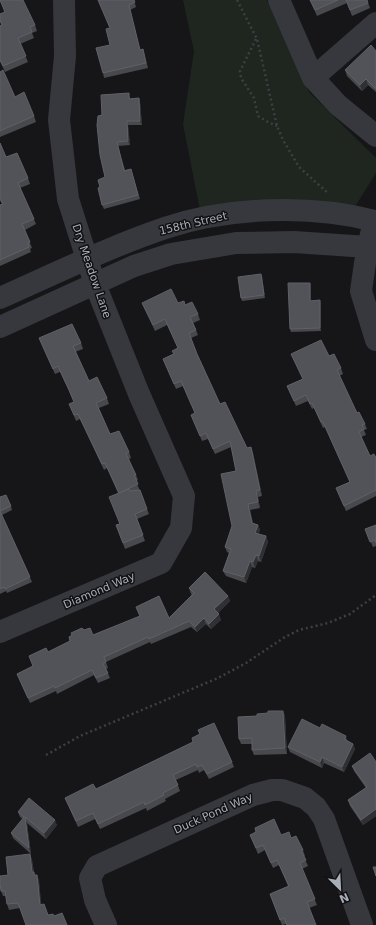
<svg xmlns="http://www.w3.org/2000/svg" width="376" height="925" font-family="'DejaVu Sans',sans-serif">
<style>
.green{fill:#1e261f}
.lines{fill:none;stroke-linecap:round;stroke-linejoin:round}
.path{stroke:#3d3f44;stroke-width:2.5;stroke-dasharray:2 3;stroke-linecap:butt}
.minor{stroke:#37383d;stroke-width:22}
.wall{fill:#47494d}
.shaded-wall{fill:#2f3033}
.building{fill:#525359;stroke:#5f6168}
.labels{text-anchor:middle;stroke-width:3;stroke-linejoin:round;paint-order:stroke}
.street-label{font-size:11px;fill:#a8adb8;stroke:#111113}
</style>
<rect width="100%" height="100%" fill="#161618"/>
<!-- green -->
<polygon class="green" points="183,0 267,0 309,92 376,158 376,173 356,205 278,201 200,210 183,124 194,51"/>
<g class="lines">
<!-- path -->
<g class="path">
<polyline points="237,0 257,39 277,126 283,140 299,167 329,194"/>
<polyline points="256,39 240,71 241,78 254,98 258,116 268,122 277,126"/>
<polyline points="46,755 80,736 218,678 246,663 285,637 299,630 328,623 350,614 376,595"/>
</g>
<!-- minor -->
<g class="minor">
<polyline points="279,0 313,78 338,105 376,136"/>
<polyline points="313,78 376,23"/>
<polyline points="371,234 365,263 361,291 376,340"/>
<path d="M0 298C54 274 109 247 165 228 227 207 311 204 375 221"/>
<polyline points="0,327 134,266 171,254 236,243 294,242 368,247"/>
<polyline points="0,632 161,563 181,528 184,496 139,394 95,284 68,199 59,120 65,56 64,0"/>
<polyline points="106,925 95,900 90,878 97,866 253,795 272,790 282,790 305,798 316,807 324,819 362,925"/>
</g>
</g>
<!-- wall -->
<g class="wall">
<polygon points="0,0 35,25 37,31 32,33 34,38 20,44 28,62 5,72 0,61 0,26 2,25 0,22 0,14 5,12"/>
<polygon points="98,0 134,0 136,7 130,10 140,50 143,49 148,68 104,78 103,73 110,45 110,28"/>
<polygon points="310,0 367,0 370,8 352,16 347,3 317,16"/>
<polygon points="376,51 376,92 368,85 362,91 347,76 345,70"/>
<polygon points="0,72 15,97 34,116 36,122 0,137"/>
<polygon points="129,93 130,99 139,98 140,102 142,125 128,125 130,145 118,146 125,170 131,169 140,199 104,209 102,205 100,187 105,177 102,115"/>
<polygon points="0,143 6,157 28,178 30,184 20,188 36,224 25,230 32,248 30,249 31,252 0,266 0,205 2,204 0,200"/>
<polygon points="261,274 262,276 265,298 242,301 241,298"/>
<polygon points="310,283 311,286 311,301 321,303 321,331 291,332 290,329"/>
<polygon points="142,303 178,303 185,305 198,314 200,320 193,323 198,335 191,338 197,354 220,404 247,448 251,447 253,453 262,496 258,497 260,508 250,510 253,523 258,525 260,530 258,534 266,536 268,542 261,562 258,561 255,568 252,567 246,583 226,576 223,571 229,553 227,552 225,547 232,526 236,471 231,447 215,454 208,439 202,441 191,415 195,413 183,386 176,389 163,359 173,354 178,348 167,325 155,331"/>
<polygon points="39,338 81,343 83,349 75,352 89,381 107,398 109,404 99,408 110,434 129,452 131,458 129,459 136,475 138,480 136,481 149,514 137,519 145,541 125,549 116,525 119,524 118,493 107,468 104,470 80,419 76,421 69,404 74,402 71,395 60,372 55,374"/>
<polygon points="291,354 329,356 341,368 343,374 339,376 357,413 365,424 367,429 364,430 366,435 361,437 370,456 376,458 376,496 346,511 336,488 350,482 325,427 323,428 314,408 312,409 308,401 296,406 287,386 303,379"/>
<polygon points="0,497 11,506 12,510 2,515 32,582 7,593 6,591 0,594"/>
<polygon points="376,525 376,546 373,547 365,529"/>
<polygon points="189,588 228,596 230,601 218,613 221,620 211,629 206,624 197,632 191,627 151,644 150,642 106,662 108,668 106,669 110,678 98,683 94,675 57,694 56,691 30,703 17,674 33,666 29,656 48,652 70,641 69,637 84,630 93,635 140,617 136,607 169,618 192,595 191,594"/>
<polygon points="283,711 285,716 287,754 254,755 252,750 252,744 241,744 239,739 257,716"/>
<polygon points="320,728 346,736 347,741 353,744 355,749 344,772 324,763 322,768 290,752 288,747"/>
<polygon points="198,730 232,762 234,767 209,779 204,770 199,773 198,770 176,780 180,791 165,799 166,801 147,811 146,808 100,829 95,819 78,827 65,798 96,789 193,742 200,734"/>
<polygon points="376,762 376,816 363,825 350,806 348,800 366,788 354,771 352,766"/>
<polygon points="18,812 57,825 46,839 27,823 31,854 13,838 11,833 23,819 20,817"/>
<polygon points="255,828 291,838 303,850 305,856 304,857 308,866 302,869 317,905 309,908 316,925 286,925 286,924 282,925 270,894 288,886 279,865 273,868 265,850 258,854 250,835 256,832"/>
<polygon points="30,854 32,860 34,872 35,875 37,875 39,881 41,904 48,915 54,916 67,925 20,908 9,910 7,904 6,896 3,896 1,891 8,875"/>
</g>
<!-- shaded-wall -->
<g class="shaded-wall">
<polygon points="129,5 130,10 141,55 140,50"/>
<polygon points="366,79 368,85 362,91 360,85"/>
<polygon points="139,98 140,102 142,125 140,121"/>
<polygon points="127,121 128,125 130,145 128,141"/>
<polygon points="261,274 262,276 265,298 264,295"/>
<polygon points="310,283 311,286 311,303 310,301"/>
<polygon points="320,300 321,303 321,331 320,328"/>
<polygon points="251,447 253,453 262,496 260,490"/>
<polygon points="256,491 258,497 260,508 258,502"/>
<polygon points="248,504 250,510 254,528 252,523"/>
<polygon points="258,525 260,530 257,538 255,533"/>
<polygon points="266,536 268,542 261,562 259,556"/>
<polygon points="256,555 258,561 255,568 253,562"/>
<polygon points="250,561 252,567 246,583 244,577"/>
<polygon points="228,596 230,601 216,615 214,609"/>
<polygon points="219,614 221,620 211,629 209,624"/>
<polygon points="204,618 206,624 197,632 195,627"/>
<polygon points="283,711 285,716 287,754 285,748"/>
<polygon points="353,744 355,749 344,772 342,767"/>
<polygon points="322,757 324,763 322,768 320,762"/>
<polygon points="376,809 376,816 363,825 361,820"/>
<polygon points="25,817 27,823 31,854 29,848"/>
<polygon points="55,820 57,825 46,839 44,833"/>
<polygon points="30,854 32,860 34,878 32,872"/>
<polygon points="37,875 39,881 42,911 40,905"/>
</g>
<!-- building -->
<g class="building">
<polygon points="0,0 23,0 35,25 30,27 32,32 18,38 26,56 3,66 0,60 0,26 2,25 0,20 0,14 5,12"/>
<polygon points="98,0 134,0 135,2 129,5 140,50 143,49 146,63 103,73 96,48 110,45 106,29 110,28"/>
<polygon points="310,0 338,0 315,10"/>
<polygon points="346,0 367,0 368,3 350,10"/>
<polygon points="371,45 376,51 376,89 366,79 360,85 345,70"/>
<polygon points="3,70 15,97 24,92 34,116 0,131 0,72"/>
<polygon points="129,93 129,99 139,98 140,121 127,121 128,141 117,142 124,171 131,169 138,195 102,205 98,188 100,187 98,180 105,177 100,155 97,125 98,116 102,115 101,95"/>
<polygon points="0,143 6,157 17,153 28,178 18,183 34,219 22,224 30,242 28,243 29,247 0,260 0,205 3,204 0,199"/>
<polygon points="261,274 264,295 241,298 238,277"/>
<polygon points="288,283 310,283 310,301 320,300 320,328 290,329"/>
<polygon points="171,289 178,303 184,301 185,305 192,302 198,314 190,317 196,330 189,333 197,354 220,404 225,402 247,448 251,447 260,490 256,491 258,502 248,504 252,523 258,525 255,533 266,536 259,556 256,555 253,562 250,561 244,577 223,571 231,549 225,547 232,526 221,474 236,471 230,441 213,449 206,433 200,436 191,415 195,413 181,381 174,384 163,359 174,354 172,351 178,348 165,319 153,325 142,303"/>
<polygon points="72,324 81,343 73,346 89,381 97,377 107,398 96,403 110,434 119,431 121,435 129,452 126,454 136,475 134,475 138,484 119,493 105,463 102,464 78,414 74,415 69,404 74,402 69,390 58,366 53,369 39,338"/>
<polygon points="321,340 329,356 334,354 341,368 337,370 357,413 359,412 365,424 362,425 364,429 359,432 370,456 374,454 376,458 376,490 344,506 336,488 350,482 323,422 321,422 312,403 310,404 306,395 294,401 287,386 303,379 291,354"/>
<polygon points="129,489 130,491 140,490 147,509 135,514 143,535 123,543 116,525 120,524 109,497"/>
<polygon points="6,495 11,506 0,511 30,577 5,589 4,587 0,589 0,497"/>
<polygon points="376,525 376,543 375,540 370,542 365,529"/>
<polygon points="205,572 228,596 214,609 219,614 209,624 204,618 195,627 189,621 149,639 148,637 104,657 106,662 103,664 108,673 96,678 92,670 55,688 54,686 28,698 17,674 33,666 29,656 46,648 48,652 70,641 69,637 72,635 71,633 82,628 84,630 90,628 93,635 140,616 136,607 159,596 169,618 194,593 189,588"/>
<polygon points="268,711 283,711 285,748 252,750 252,738 239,739 238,717 257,716 257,714 268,713"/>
<polygon points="302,719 320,728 322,724 346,736 344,739 353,744 342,767 322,757 320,762 288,747"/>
<polygon points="214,723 232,762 207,774 202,765 197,767 196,764 173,775 178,785 163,793 164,795 145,805 144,802 98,824 93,813 76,821 65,798 93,784 96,789 193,742 192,738 200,734 198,730"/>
<polygon points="370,753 376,762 376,809 361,820 348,800 367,787 352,766"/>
<polygon points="29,798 55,820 44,833 25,817 29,848 11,833 24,817 18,812"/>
<polygon points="274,819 281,835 289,832 291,838 296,836 303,850 301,851 306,860 300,863 315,899 307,902 316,925 287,925 284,918 280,920 270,894 289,886 277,860 271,863 263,845 256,848 250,835 256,832 255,828"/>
<polygon points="30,854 32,872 34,872 34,875 37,875 40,905 44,904 48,915 53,914 54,916 62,913 67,925 26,925 18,903 7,904 5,891 1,891 0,884 0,876 8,875 6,857"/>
<polygon points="373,867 376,867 376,876"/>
</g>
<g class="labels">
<!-- street labels -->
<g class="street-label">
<text transform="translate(193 223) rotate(-13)" y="4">158th Street</text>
<text transform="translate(92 271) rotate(71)" y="4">Dry Meadow Lane</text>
<text transform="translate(99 590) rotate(-23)" y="4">Diamond Way</text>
<text transform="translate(213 813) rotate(-24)" y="4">Duck Pond Way</text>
</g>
</g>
<!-- north arrow -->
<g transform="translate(340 889) rotate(156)" stroke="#111113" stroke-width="3" paint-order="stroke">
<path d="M0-3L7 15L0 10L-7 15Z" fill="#a8adb8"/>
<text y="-6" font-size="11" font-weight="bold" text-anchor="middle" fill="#a8adb8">N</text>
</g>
</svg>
